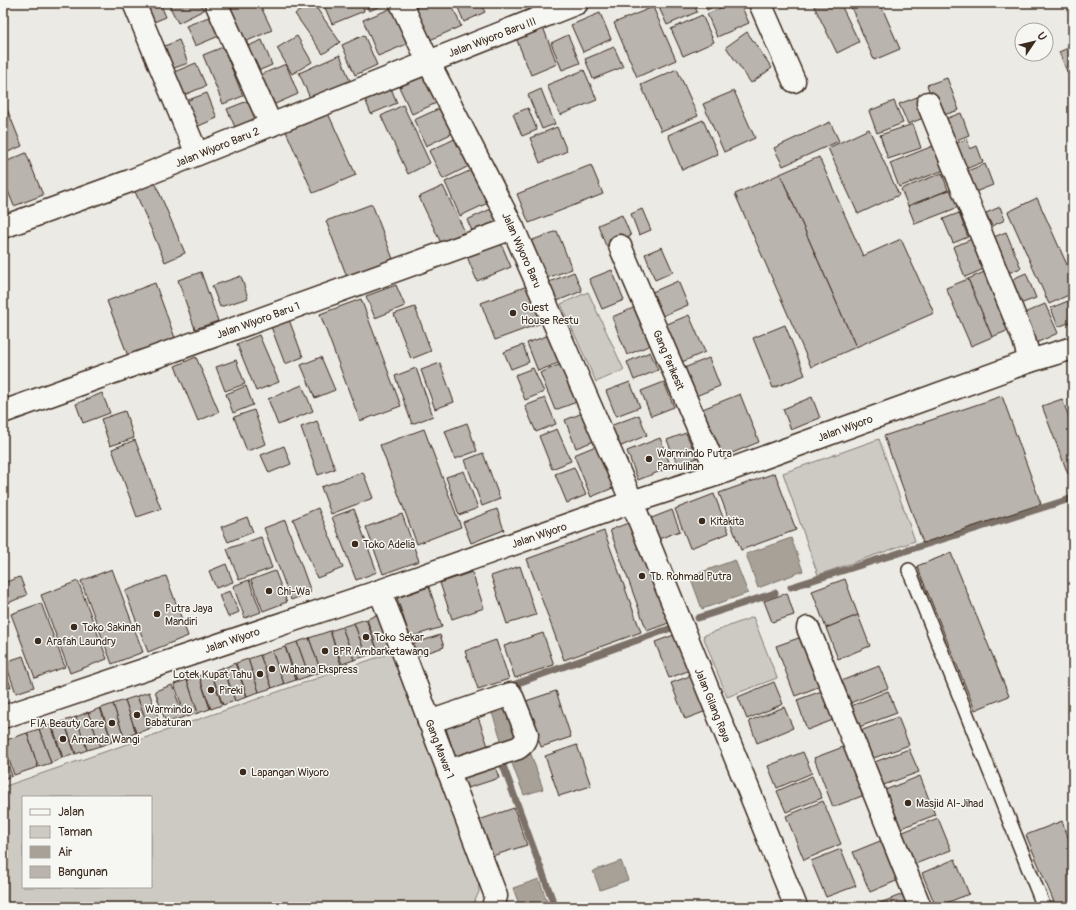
<svg xmlns="http://www.w3.org/2000/svg" width="1076" height="910" font-family="Pangolin,sans-serif">
<style>
.green{fill:#cdcac4;stroke:#847a71;fill-rule:evenodd}
.water{fill:#a8a198;stroke:#7c7167}
.lines{fill:none;stroke-linecap:round;stroke-linejoin:round}
.stream{stroke:#7c7167;stroke-width:7}
.building{fill:#bab4ae;stroke:#3b2a1e}
.lane-casing{stroke:#3b2a1e;stroke-width:16}
.street-casing{stroke:#3b2a1e;stroke-width:25}
.secondary-casing{stroke:#3b2a1e;stroke-width:25}
.lane{stroke:#f6f6f2;stroke-width:13}
.street{stroke:#f6f6f2;stroke-width:22}
.secondary{stroke:#f6f6f2;stroke-width:22}
.poi-dot{fill:#3b2a1e;stroke:#f6f6f2;stroke-width:1.5}
.labels{text-anchor:middle;stroke-width:3;stroke-linejoin:round;paint-order:stroke}
.street-label{font-size:11px;fill:#3b2a1e;stroke:#f6f6f2}
.poi-label{font-size:11px;fill:#3b2a1e;stroke:#f6f6f2;text-anchor:start}
</style>
<rect width="100%" height="100%" fill="#ebeae5"/>
<filter id="ink" filterUnits="userSpaceOnUse"><feTurbulence type="fractalNoise" baseFrequency=".025" numOctaves="2"/><feDisplacementMap in="SourceGraphic" scale="8" xChannelSelector="R" yChannelSelector="G"/><feConvolveMatrix kernelMatrix="1 2 1 2 8 2 1 2 1" color-interpolation-filters="sRGB"/></filter>
<g filter="url(#ink)">
<!-- green -->
<g class="green">
<polygon points="588,292 624,370 596,382 561,304"/>
<polygon points="879,439 915,541 818,575 783,473"/>
<polygon points="753,617 777,678 727,697 703,636"/>
<path d="M393 652 478 874 479 892 472 907H3V787ZM23 797H151V887H23Z"/>
</g>
<!-- water -->
<g class="water">
<polygon points="791,538 803,571 758,588 746,554"/>
<polygon points="735,560 748,593 702,609 690,576"/>
<polygon points="510,704 522,738 503,745 491,710"/>
<polygon points="531,754 543,789 524,795 511,761"/>
<polygon points="621,861 628,880 600,890 593,871"/>
<polygon points="539,879 549,907 520,907 513,888"/>
</g>
<g class="lines">
<!-- stream -->
<g class="stream">
<polyline points="791,587 1073,498"/>
<polyline points="698,618 775,593"/>
<polyline points="507,687 674,627"/>
<polyline points="501,760 555,907"/>
</g>
</g>
<!-- building -->
<g class="building">
<polygon points="140,3 160,3 166,17 149,24"/>
<polygon points="168,3 200,3 204,10 178,23"/>
<polygon points="233,3 259,3 272,30 245,42 228,5"/>
<polygon points="311,3 313,3 340,42 323,54 295,14"/>
<polygon points="323,3 361,3 364,11 332,24"/>
<polygon points="365,3 388,3 369,11"/>
<polygon points="413,3 451,3 461,26 430,40"/>
<polygon points="456,3 480,3 485,12 464,22"/>
<polygon points="657,3 694,3 697,12 667,25"/>
<polygon points="704,3 720,3 707,10"/>
<polygon points="731,3 740,3 749,23 717,37 707,14"/>
<polygon points="816,3 840,3 859,42 837,53 813,4"/>
<polygon points="860,3 880,3 900,49 874,60 851,7"/>
<polygon points="653,7 676,60 637,77 614,23"/>
<polygon points="392,8 407,44 378,56 363,20"/>
<polygon points="600,13 611,39 583,52 571,25"/>
<polygon points="702,15 714,42 683,56 671,29"/>
<polygon points="211,16 219,36 195,46 186,26"/>
<polygon points="543,27 557,64 531,75 516,38"/>
<polygon points="747,32 772,68 751,83 726,47"/>
<polygon points="364,35 377,65 355,75 342,45"/>
<polygon points="568,35 580,63 562,70 551,43"/>
<polygon points="297,36 312,62 292,74 277,48"/>
<polygon points="179,40 188,63 169,70 160,48"/>
<polygon points="262,40 272,65 251,74 241,49"/>
<polygon points="1073,46 1073,86 1059,52"/>
<polygon points="223,47 243,96 223,104 203,55"/>
<polygon points="614,47 623,67 593,79 585,59"/>
<polygon points="340,55 350,81 310,98 299,73"/>
<polygon points="196,63 206,86 184,95 174,72"/>
<polygon points="286,64 298,94 273,105 260,75"/>
<polygon points="677,69 698,116 661,131 641,85"/>
<polygon points="584,70 597,100 560,115 547,85"/>
<polygon points="431,73 443,100 412,114 399,87"/>
<polygon points="947,78 959,110 938,117 927,85"/>
<polygon points="389,83 397,103 371,114 363,94"/>
<polygon points="541,89 555,124 542,129 528,95"/>
<polygon points="734,91 755,138 724,152 703,104"/>
<polygon points="207,93 217,118 194,128 183,102"/>
<polygon points="917,97 926,117 908,124 899,104"/>
<polygon points="250,100 257,118 235,127 227,109"/>
<polygon points="894,101 903,123 877,133 869,111"/>
<polygon points="5,104 22,146 3,154 3,105"/>
<polygon points="403,105 430,163 408,174 381,116"/>
<polygon points="447,105 459,130 426,146 414,120"/>
<polygon points="528,108 537,130 522,136 513,114"/>
<polygon points="327,111 356,175 313,193 285,129"/>
<polygon points="961,113 969,135 949,143 940,121"/>
<polygon points="703,120 718,154 682,170 668,135"/>
<polygon points="830,122 839,141 783,166 774,148"/>
<polygon points="913,124 921,148 888,159 880,135"/>
<polygon points="557,127 567,151 540,163 530,138"/>
<polygon points="869,129 899,195 858,214 828,148"/>
<polygon points="461,136 475,163 443,179 429,151"/>
<polygon points="967,139 970,149 977,146 983,162 958,172 948,146"/>
<polygon points="938,144 947,169 899,187 890,163"/>
<polygon points="26,153 43,195 14,206 3,179 3,163"/>
<polygon points="819,157 863,256 901,239 934,313 856,347 780,174"/>
<polygon points="985,164 993,185 970,194 962,173"/>
<polygon points="591,165 603,194 529,223 517,194"/>
<polygon points="476,168 492,201 460,216 445,182"/>
<polygon points="942,173 948,190 908,206 901,189"/>
<polygon points="780,174 856,347 811,367 735,194"/>
<polygon points="154,180 185,253 165,262 134,189"/>
<polygon points="443,186 465,232 441,243 419,197"/>
<polygon points="957,187 964,205 915,224 908,206"/>
<polygon points="1037,198 1073,278 1073,293 1049,304 1008,212"/>
<polygon points="372,204 393,259 347,277 326,221"/>
<polygon points="1000,207 1005,220 992,226 986,213"/>
<polygon points="493,208 501,225 475,237 467,220"/>
<polygon points="642,209 651,230 639,235 631,214"/>
<polygon points="959,213 968,237 953,243 943,219"/>
<polygon points="622,215 631,236 606,246 598,225"/>
<polygon points="557,231 572,269 544,279 530,241"/>
<polygon points="1006,232 1021,268 1008,273 994,237"/>
<polygon points="974,238 986,268 965,277 953,247"/>
<polygon points="500,241 511,267 477,281 466,254"/>
<polygon points="662,247 673,272 655,280 645,254"/>
<polygon points="612,270 624,300 602,309 589,279"/>
<polygon points="989,270 1014,328 992,337 968,279"/>
<polygon points="201,272 218,321 195,329 178,280"/>
<polygon points="574,272 582,291 552,303 544,284"/>
<polygon points="1026,273 1036,298 1020,304 1010,280"/>
<polygon points="241,276 248,298 220,307 212,286"/>
<polygon points="968,279 992,337 971,346 946,288"/>
<polygon points="678,281 688,305 660,317 650,293"/>
<polygon points="155,283 175,338 128,356 107,301"/>
<polygon points="396,285 405,306 375,318 366,296"/>
<polygon points="530,285 544,322 495,340 481,303"/>
<polygon points="361,299 401,406 360,421 320,314"/>
<polygon points="1068,301 1073,315 1073,321 1058,327 1051,308"/>
<polygon points="1045,304 1058,333 1036,343 1022,314"/>
<polygon points="638,306 653,344 627,355 612,317"/>
<polygon points="415,307 431,351 411,359 394,314"/>
<polygon points="689,315 705,352 675,365 660,327"/>
<polygon points="288,317 303,357 285,364 270,324"/>
<polygon points="785,325 805,375 773,388 753,338"/>
<polygon points="555,333 566,360 538,371 527,343"/>
<polygon points="259,335 279,382 256,391 237,344"/>
<polygon points="523,345 529,362 511,369 504,352"/>
<polygon points="650,352 658,370 634,380 627,362"/>
<polygon points="196,357 219,412 198,421 175,366"/>
<polygon points="321,357 335,390 315,398 301,365"/>
<polygon points="709,358 720,386 691,398 679,370"/>
<polygon points="236,360 245,384 225,391 216,367"/>
<polygon points="566,362 582,400 555,410 540,373"/>
<polygon points="440,363 454,402 435,409 421,370"/>
<polygon points="416,368 433,416 412,424 395,376"/>
<polygon points="533,368 544,392 525,400 515,375"/>
<polygon points="630,382 640,407 616,416 606,391"/>
<polygon points="664,382 674,407 651,416 641,391"/>
<polygon points="302,385 313,411 278,425 268,399"/>
<polygon points="246,386 253,405 233,413 226,394"/>
<polygon points="1073,391 1073,410 1068,393"/>
<polygon points="102,393 110,413 83,423 76,404"/>
<polygon points="740,394 759,442 720,458 700,410"/>
<polygon points="1002,396 1041,504 923,543 884,436"/>
<polygon points="812,397 820,418 791,430 783,409"/>
<polygon points="545,398 556,424 536,432 525,406"/>
<polygon points="1062,399 1073,428 1073,472 1068,474 1042,406"/>
<polygon points="254,410 266,444 247,451 234,417"/>
<polygon points="590,410 602,438 576,448 565,420"/>
<polygon points="125,411 134,438 110,446 101,419"/>
<polygon points="639,415 647,435 619,447 610,426"/>
<polygon points="317,421 335,469 318,475 301,427"/>
<polygon points="467,423 477,451 455,459 445,431"/>
<polygon points="424,429 461,527 417,544 380,445"/>
<polygon points="557,429 571,461 552,469 539,436"/>
<polygon points="686,433 697,458 678,466 667,440"/>
<polygon points="660,438 671,467 638,480 627,451"/>
<polygon points="135,440 161,509 137,517 112,449"/>
<polygon points="603,443 620,485 591,497 574,455"/>
<polygon points="284,446 291,464 269,473 261,455"/>
<polygon points="483,453 500,499 482,506 465,460"/>
<polygon points="574,467 586,495 567,503 555,474"/>
<polygon points="464,471 478,508 459,515 446,477"/>
<polygon points="363,472 373,498 331,514 321,487"/>
<polygon points="775,473 796,530 741,550 719,493"/>
<polygon points="714,494 729,533 690,548 675,509"/>
<polygon points="318,508 343,568 317,578 293,519"/>
<polygon points="354,509 377,572 356,580 332,517"/>
<polygon points="497,509 504,530 471,543 463,522"/>
<polygon points="672,510 680,531 656,540 649,519"/>
<polygon points="402,514 419,561 383,574 366,527"/>
<polygon points="247,517 253,532 228,542 221,527"/>
<polygon points="285,520 311,592 291,600 264,528"/>
<polygon points="636,520 674,621 647,631 610,530"/>
<polygon points="604,531 641,632 564,660 527,559"/>
<polygon points="261,537 272,568 239,580 227,549"/>
<polygon points="951,553 1009,696 975,710 917,566"/>
<polygon points="226,564 233,582 216,588 209,571"/>
<polygon points="520,566 536,615 507,624 491,576"/>
<polygon points="112,569 143,652 112,664 81,581"/>
<polygon points="275,571 287,602 263,611 251,580"/>
<polygon points="472,572 484,608 452,619 440,583"/>
<polygon points="166,576 188,636 148,652 125,591"/>
<polygon points="20,577 27,595 8,603 3,592 3,583"/>
<polygon points="845,579 858,615 826,628 812,591"/>
<polygon points="249,580 261,612 245,618 233,586"/>
<polygon points="78,581 107,659 70,673 41,595"/>
<polygon points="429,587 442,627 410,637 397,598"/>
<polygon points="230,591 239,612 228,617 219,595"/>
<polygon points="787,593 794,615 772,622 764,601"/>
<polygon points="41,603 65,667 35,678 11,614"/>
<polygon points="379,614 390,648 378,652 367,619"/>
<polygon points="858,615 870,646 838,659 826,628"/>
<polygon points="366,619 378,652 366,656 354,623"/>
<polygon points="354,623 366,656 354,660 342,627"/>
<polygon points="342,627 354,660 342,664 330,631"/>
<polygon points="330,631 341,665 321,672 309,638"/>
<polygon points="682,632 696,668 669,678 655,642"/>
<polygon points="543,633 554,665 515,678 504,646"/>
<polygon points="810,634 828,683 795,696 776,646"/>
<polygon points="440,635 444,647 417,656 413,644"/>
<polygon points="309,638 321,672 309,676 297,642"/>
<polygon points="496,640 509,679 478,689 465,651"/>
<polygon points="297,642 309,676 297,680 285,646"/>
<polygon points="285,647 296,680 284,684 272,651"/>
<polygon points="272,651 284,684 272,688 260,655"/>
<polygon points="260,655 272,688 259,692 248,659"/>
<polygon points="23,656 34,687 16,693 5,662"/>
<polygon points="248,659 259,692 247,696 236,663"/>
<polygon points="235,663 247,697 235,701 224,668"/>
<polygon points="3,665 11,687 3,690"/>
<polygon points="879,666 888,688 850,703 841,681"/>
<polygon points="223,667 235,701 223,705 211,672"/>
<polygon points="211,672 222,705 211,709 199,676"/>
<polygon points="698,673 712,709 685,719 671,683"/>
<polygon points="199,676 210,709 198,713 187,680"/>
<polygon points="187,680 198,713 186,717 174,684"/>
<polygon points="774,682 783,704 747,719 738,697"/>
<polygon points="172,685 184,717 166,723 155,691"/>
<polygon points="830,688 841,717 807,730 797,700"/>
<polygon points="556,691 571,737 541,747 526,701"/>
<polygon points="888,691 897,713 859,727 851,706"/>
<polygon points="149,692 161,725 149,729 137,696"/>
<polygon points="137,696 149,729 136,733 125,700"/>
<polygon points="125,700 136,733 124,737 113,704"/>
<polygon points="113,704 124,737 112,742 101,708"/>
<polygon points="784,707 793,728 757,743 749,721"/>
<polygon points="100,708 112,742 100,746 88,713"/>
<polygon points="476,711 490,752 457,763 444,722"/>
<polygon points="88,712 100,746 87,750 76,717"/>
<polygon points="76,717 87,750 76,754 64,721"/>
<polygon points="898,717 909,745 871,759 860,731"/>
<polygon points="64,721 75,754 63,758 52,725"/>
<polygon points="51,725 62,758 51,763 39,729"/>
<polygon points="39,729 51,763 38,767 27,733"/>
<polygon points="27,733 38,767 14,775 3,741"/>
<polygon points="851,744 870,793 833,807 814,758"/>
<polygon points="577,745 591,786 559,796 545,756"/>
<polygon points="3,749 12,776 3,779"/>
<polygon points="909,749 919,772 881,786 872,763"/>
<polygon points="803,752 812,773 777,788 768,766"/>
<polygon points="493,760 499,778 465,789 460,771"/>
<polygon points="812,776 822,798 786,812 777,791"/>
<polygon points="920,776 935,815 896,830 880,792"/>
<polygon points="823,801 841,844 804,860 786,816"/>
<polygon points="514,808 527,845 486,858 473,822"/>
<polygon points="938,818 951,850 910,866 898,834"/>
<polygon points="1062,821 1073,850 1073,907 1056,907 1026,835"/>
<polygon points="885,839 901,879 870,892 853,852"/>
<polygon points="841,849 856,886 826,897 811,861"/>
<polygon points="955,859 969,894 936,907 922,873"/>
<polygon points="906,893 911,907 872,907 872,906"/>
</g>
<g class="lines">
<!-- lane casing -->
<g class="lane-casing">
<polyline id="lane" points="909,570 1044,907"/>
</g>
<!-- street casing -->
<g class="street-casing">
<g id="street">
<polyline points="134,3 197,154"/>
<polyline points="216,3 271,125"/>
<polyline points="401,3 428,61 513,228 632,502 796,907"/>
<polyline points="760,3 794,81"/>
<polyline points="928,103 1024,340 1030,361"/>
<polyline points="3,227 130,181 577,3"/>
<polyline points="620,246 718,474"/>
<polyline points="3,412 513,228"/>
<polyline points="380,591 496,896 493,907"/>
<polyline points="808,628 920,907"/>
<path d="M429 722 511 694 527 734C527 741 523 744 518 748L448 771"/>
</g>
</g>
<!-- secondary casing -->
<g class="secondary-casing">
<polyline id="secondary" points="3,717 380,591 632,502 718,474 1030,361 1073,348"/>
</g>
<!-- lane -->
<use href="#lane" class="lane"/>
<!-- street -->
<use href="#street" class="street"/>
<!-- secondary -->
<use href="#secondary" class="secondary"/>
</g>
</g>
<!-- markers -->
<g class="poi-dot">
<circle cx="513" cy="313" r="4"/>
<circle cx="649" cy="459" r="4"/>
<circle cx="702" cy="521" r="4"/>
<circle cx="355" cy="544" r="4"/>
<circle cx="642" cy="576" r="4"/>
<circle cx="269" cy="591" r="4"/>
<circle cx="157" cy="614" r="4"/>
<circle cx="74" cy="627" r="4"/>
<circle cx="366" cy="637" r="4"/>
<circle cx="38" cy="641" r="4"/>
<circle cx="325" cy="651" r="4"/>
<circle cx="272" cy="669" r="4"/>
<circle cx="260" cy="674" r="4"/>
<circle cx="211" cy="690" r="4"/>
<circle cx="137" cy="715" r="4"/>
<circle cx="112" cy="723" r="4"/>
<circle cx="63" cy="739" r="4"/>
<circle cx="243" cy="772" r="4"/>
<circle cx="908" cy="803" r="4"/>
</g>
<g class="labels">
<!-- street labels -->
<g class="street-label">
<text transform="translate(492 37) rotate(-21)" y="4">Jalan Wiyoro Baru III</text>
<text transform="translate(217 147) rotate(-22)" y="4">Jalan Wiyoro Baru 2</text>
<text transform="translate(522 250) rotate(66)" y="4">Jalan Wiyoro Baru</text>
<text transform="translate(258 320) rotate(-20)" y="4">Jalan Wiyoro Baru 1</text>
<text transform="translate(669 360) rotate(67)" y="4">Gang Parikesit</text>
<text transform="translate(845 428) rotate(-20)" y="4">Jalan Wiyoro</text>
<text transform="translate(539 535) rotate(-19)" y="4">Jalan Wiyoro</text>
<text transform="translate(232 640) rotate(-19)" y="4">Jalan Wiyoro</text>
<text transform="translate(713 705) rotate(68)" y="4">Jalan Gilang Raya</text>
<text transform="translate(440 749) rotate(69)" y="4">Gang Mawar 1</text>
</g>
<!-- poi labels -->
<g class="poi-label">
<text x="521" y="311">Guest<tspan x="521" dy="13">House Restu</tspan></text>
<text x="657" y="457">Warmindo Putra<tspan x="657" dy="13">Pamulihan</tspan></text>
<text x="710" y="525">Kitakita</text>
<text x="363" y="548">Toko Adelia</text>
<text x="650" y="580">Tb. Rohmad Putra</text>
<text x="277" y="595">Chi-Wa</text>
<text x="165" y="612">Putra Jaya<tspan x="165" dy="13">Mandiri</tspan></text>
<text x="82" y="631">Toko Sakinah</text>
<text x="374" y="641">Toko Sekar</text>
<text x="46" y="645">Arafah Laundry</text>
<text x="333" y="655">BPR Ambarketawang</text>
<text x="280" y="673">Wahana Ekspress</text>
<text x="252" y="678" text-anchor="end">Lotek Kupat Tahu</text>
<text x="219" y="694">Pireki</text>
<text x="145" y="713">Warmindo<tspan x="145" dy="13">Babaturan</tspan></text>
<text x="104" y="727" text-anchor="end">FIA Beauty Care</text>
<text x="71" y="743">Amanda Wangi</text>
<text x="251" y="776">Lapangan Wiyoro</text>
<text x="916" y="807">Masjid Al-Jihad</text>
</g>
</g>
<!-- margin -->
<rect width="1076" height="910" fill="none" stroke="#f6f6f2" stroke-width="16"/>
<rect x="8" y="8" width="1060" height="894" fill="none" stroke="#3b2a1e" stroke-width="1.5" filter="url(#ink)"/>
<!-- legend -->
<rect x="22" y="796" width="130" height="92" fill="#f6f6f2" stroke="#aba49d"/>
<rect x="30" y="809" width="20" height="6" fill="#f6f6f2" stroke="#aba49d"/>
<text x="58" y="816" font-size="12" fill="#3b2a1e">Jalan</text>
<rect x="30" y="826" width="20" height="12" fill="#cdcac4" stroke="#aba49d"/>
<text x="58" y="836" font-size="12" fill="#3b2a1e">Taman</text>
<rect x="30" y="846" width="20" height="12" fill="#a8a198" stroke="#aba49d"/>
<text x="58" y="856" font-size="12" fill="#3b2a1e">Air</text>
<rect x="30" y="866" width="20" height="12" fill="#bab4ae" stroke="#aba49d"/>
<text x="58" y="876" font-size="12" fill="#3b2a1e">Bangunan</text>
<!-- north arrow -->
<g transform="translate(1034 42) rotate(55)"><circle r="19" fill="#f6f6f2" stroke="#aba49d"/>
<path d="M0-3L7 15L0 10L-7 15Z" fill="#3b2a1e"/>
<text y="-6" font-size="11" font-weight="bold" text-anchor="middle" fill="#3b2a1e">U</text>
</g>
</svg>
